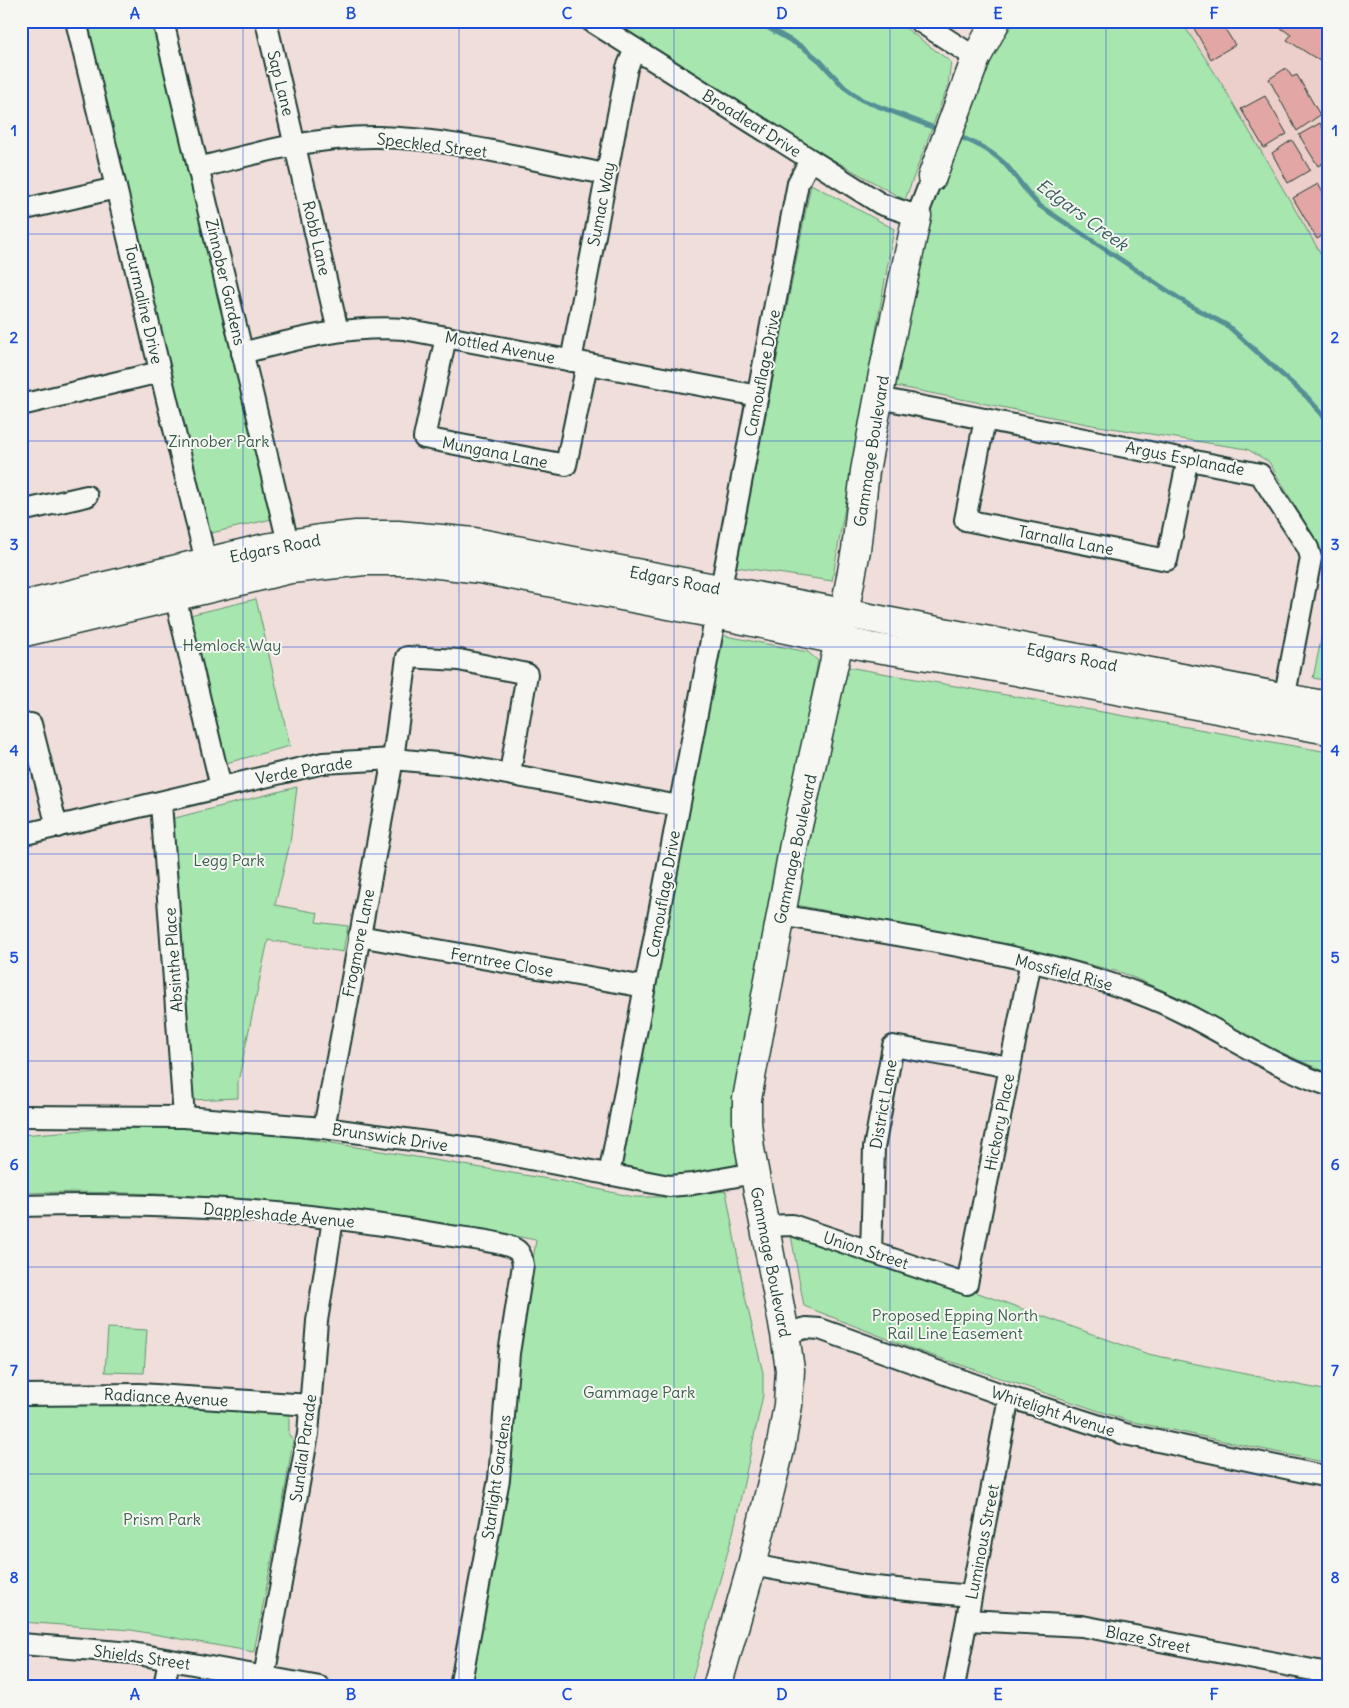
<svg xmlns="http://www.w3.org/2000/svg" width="1349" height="1708" font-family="Delius,sans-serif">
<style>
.built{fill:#ecceca}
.green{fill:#a7e6ae;stroke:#639271}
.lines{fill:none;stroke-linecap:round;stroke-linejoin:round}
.stream{stroke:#549095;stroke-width:5}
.building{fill:#e2a7a4;stroke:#1f3d34}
.street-casing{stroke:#1f3d34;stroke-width:24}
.secondary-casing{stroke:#1f3d34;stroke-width:31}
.street{stroke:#f6f6f2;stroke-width:20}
.secondary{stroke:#f6f6f2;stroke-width:28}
.grid{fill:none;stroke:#1d4ed8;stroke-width:1;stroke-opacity:0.55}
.labels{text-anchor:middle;stroke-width:4;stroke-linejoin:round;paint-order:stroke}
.street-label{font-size:16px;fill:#1f3d34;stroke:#f6f6f2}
.park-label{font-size:16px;fill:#3a5f4c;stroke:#f6f6f2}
.water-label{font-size:18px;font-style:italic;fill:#35605c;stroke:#f6f6f2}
.neatline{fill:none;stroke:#1d4ed8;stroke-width:2}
.grid-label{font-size:16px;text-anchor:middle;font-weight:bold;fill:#1d4ed8}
</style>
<rect width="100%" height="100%" fill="#f0dedb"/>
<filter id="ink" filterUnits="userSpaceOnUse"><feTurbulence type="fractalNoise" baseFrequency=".02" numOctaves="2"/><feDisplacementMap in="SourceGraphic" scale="10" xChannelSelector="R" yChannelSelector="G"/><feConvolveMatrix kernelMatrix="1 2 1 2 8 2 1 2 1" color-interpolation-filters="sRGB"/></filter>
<g filter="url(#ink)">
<!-- built -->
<polygon class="built" points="1181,21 1328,21 1328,266 1220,81"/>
<!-- green -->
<g class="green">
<polygon points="85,21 153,21 272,519 207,534"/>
<path d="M604 21H896L951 62 948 85 905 200C803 143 701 85 604 21Z"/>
<polygon points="1016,21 1181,21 1220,81 1328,266 1328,562 1269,462 1247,449 1092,425 895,386 931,205 981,67"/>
<polygon points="811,184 894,229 832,581 736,567"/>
<polygon points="256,599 290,746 226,763 190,615"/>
<polygon points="1328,625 1328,681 1313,678 1322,635"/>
<polygon points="721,635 808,652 818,661 774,894 741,1155 733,1168 667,1177 628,1169 624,1167 619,1157"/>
<polygon points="848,667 1328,752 1328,1073 1253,1040 1187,1001 1123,973 1056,956 796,905"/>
<polygon points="297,787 290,843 275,905 318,913 316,922 348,926 343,952 268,940 238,1082 238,1098 190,1100 171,819"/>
<path d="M184 1127 209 1131 284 1135 560 1181 634 1197H668L726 1191 744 1292 763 1373V1395L733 1533 690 1687H469L536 1240C365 1208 195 1188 21 1193V1135L98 1129Z"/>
<polygon points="790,1230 981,1294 1148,1354 1328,1391 1328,1463 1129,1421 913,1349 804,1306"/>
<polygon points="108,1328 147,1330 144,1373 105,1372"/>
<polygon points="143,1403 289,1413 289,1435 293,1440 283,1502 254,1652 131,1630 21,1622 21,1404"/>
</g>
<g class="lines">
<!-- stream -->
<g class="stream">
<polyline points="756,21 804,48 820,61 844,87 862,100 940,130"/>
<path d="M955 135C974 142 991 150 1005 164 1018 178 1026 193 1040 206L1189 305 1228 326 1307 397 1322 414 1328 424"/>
</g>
</g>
<!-- building -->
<g class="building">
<polygon points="1190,21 1220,21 1235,45 1211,59"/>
<polygon points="1271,21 1328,21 1328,56 1323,63 1287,40 1291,35"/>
<polygon points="1286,68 1292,77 1297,75 1320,115 1297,131 1269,79"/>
<polygon points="1265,96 1287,134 1264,148 1241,109"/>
<polygon points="1320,123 1328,136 1328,160 1318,166 1299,135"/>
<polygon points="1292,140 1310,170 1288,183 1272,153"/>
<polygon points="1318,184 1328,201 1328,232 1317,239 1293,198"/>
</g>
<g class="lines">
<!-- street casing -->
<g class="street-casing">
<g id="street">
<polyline points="76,21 206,562"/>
<polyline points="163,21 288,543"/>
<polyline points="266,21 338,331"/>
<polyline points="591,21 881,204 917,216 932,177"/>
<polyline points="919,21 976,58"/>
<path d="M198 168C256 153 317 136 378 137 452 138 533 161 606 174"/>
<polyline points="21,210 116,188"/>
<polyline points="446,337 424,438 566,465 587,364"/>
<path d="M242 353C296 339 348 325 404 329L758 396"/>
<polyline points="571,361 627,68 635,49"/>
<polyline points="879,398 1260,474 1308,548 1311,558 1282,710"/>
<polyline points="21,405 160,372"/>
<polyline points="985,419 965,520 1167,560 1188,458"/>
<polyline points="21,511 87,496"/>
<polyline points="721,588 798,183 810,160"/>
<polyline points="175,596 221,787"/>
<polyline points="21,726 31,724 57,827"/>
<polyline points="161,803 184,1117"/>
<polyline points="21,835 323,763 393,759 459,765 679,806"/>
<path d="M781 915C901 937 1025 951 1140 994 1206 1018 1261 1063 1328 1085"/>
<polyline points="359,936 645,987"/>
<polyline points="21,1116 184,1117 324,1128 478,1149 669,1186 693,1184 754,1173"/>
<polyline points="324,1128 393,759 407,657 459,660 527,674 510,773"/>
<polyline points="609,1175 716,614"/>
<path d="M21 1206C162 1202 306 1210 445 1235 462 1238 502 1241 515 1249 521 1252 522 1259 523 1265L509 1353 499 1479 460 1687"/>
<polyline points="764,1226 792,1225 967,1284 1031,961"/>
<polyline points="871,1252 874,1148 893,1046 1010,1067"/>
<polyline points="785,1334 806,1328 820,1329 1009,1397 1125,1434 1328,1477"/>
<polyline points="21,1395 139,1394 311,1405"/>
<polyline points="752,1565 865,1586 971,1596"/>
<polyline points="967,1620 1082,1626 1328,1673"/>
<polyline points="21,1644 132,1653 320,1687"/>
<polyline points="264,1677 308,1434 317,1321 333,1219"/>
<polyline points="164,1687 169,1660"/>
<polyline points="954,1687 1009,1397"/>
</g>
</g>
<!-- secondary casing -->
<g class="secondary-casing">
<g id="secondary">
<polyline points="932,177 976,58 996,21"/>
<polyline points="21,606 265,548 320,539 356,535 398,535 474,542 1328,706"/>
<polyline points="21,633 291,569 364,561 414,561 480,569 716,614 870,647 984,665 1328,730"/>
<polyline points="717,1687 752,1565 781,1445 788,1405 790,1370 785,1334 750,1149 747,1122 747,1099 795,839 839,641 856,550 865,471 883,374 917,216"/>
</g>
</g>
<!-- street -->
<use href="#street" class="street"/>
<!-- secondary -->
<use href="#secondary" class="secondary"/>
</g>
</g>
<!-- grid -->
<path class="grid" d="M243 21V1687M459 21V1687M674 21V1687M890 21V1687M1106 21V1687M21 234H1328M21 441H1328M21 647H1328M21 854H1328M21 1061H1328M21 1267H1328M21 1474H1328"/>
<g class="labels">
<!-- street labels -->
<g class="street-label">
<text transform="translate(281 83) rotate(76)" y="6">Sap Lane</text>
<text transform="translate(752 123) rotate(32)" y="6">Broadleaf Drive</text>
<text transform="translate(432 145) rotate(7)" y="6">Speckled Street</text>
<text transform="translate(601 204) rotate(-79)" y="6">Sumac Way</text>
<text transform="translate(317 238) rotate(77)" y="6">Robb Lane</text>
<text transform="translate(226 282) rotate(77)" y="6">Zinnober Gardens</text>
<text transform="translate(144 304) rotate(77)" y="6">Tourmaline Drive</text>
<text transform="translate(500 347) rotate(11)" y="6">Mottled Avenue</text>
<text transform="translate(762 373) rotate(-79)" y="6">Camouflage Drive</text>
<text transform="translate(871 451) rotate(-81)" y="6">Gammage Boulevard</text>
<text transform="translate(495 452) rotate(11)" y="6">Mungana Lane</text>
<text transform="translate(1185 458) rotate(11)" y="6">Argus Esplanade</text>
<text transform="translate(1066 540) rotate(11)" y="6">Tarnalla Lane</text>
<text transform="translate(275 548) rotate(-11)" y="6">Edgars Road</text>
<text transform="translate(675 580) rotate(11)" y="6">Edgars Road</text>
<text transform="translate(1072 657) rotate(11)" y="6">Edgars Road</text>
<text transform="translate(304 770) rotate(-10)" y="6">Verde Parade</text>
<text transform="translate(795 849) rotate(-78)" y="6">Gammage Boulevard</text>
<text transform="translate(663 894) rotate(-80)" y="6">Camouflage Drive</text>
<text transform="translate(358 943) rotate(-79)" y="6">Frogmore Lane</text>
<text transform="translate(173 960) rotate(-94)" y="6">Absinthe Place</text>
<text transform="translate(502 962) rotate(10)" y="6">Ferntree Close</text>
<text transform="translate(1064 972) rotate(15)" y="6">Mossfield Rise</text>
<text transform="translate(883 1104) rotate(-80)" y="6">District Lane</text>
<text transform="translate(999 1122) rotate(-79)" y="6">Hickory Place</text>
<text transform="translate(390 1137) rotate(8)" y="6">Brunswick Drive</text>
<text transform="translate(279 1215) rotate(5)" y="6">Dappleshade Avenue</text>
<text transform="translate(866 1250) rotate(18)" y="6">Union Street</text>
<text transform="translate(771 1262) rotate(79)" y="6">Gammage Boulevard</text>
<text transform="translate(166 1397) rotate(3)" y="6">Radiance Avenue</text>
<text transform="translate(1053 1411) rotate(18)" y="6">Whitelight Avenue</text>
<text transform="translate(303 1448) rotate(-82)" y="6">Sundial Parade</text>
<text transform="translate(496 1477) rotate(-82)" y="6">Starlight Gardens</text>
<text transform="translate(982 1542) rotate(-79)" y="6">Luminous Street</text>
<text transform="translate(1148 1639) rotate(11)" y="6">Blaze Street</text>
<text transform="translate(142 1657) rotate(8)" y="6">Shields Street</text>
</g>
<!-- park labels -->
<g class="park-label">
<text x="219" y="447">Zinnober Park</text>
<text x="232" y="651">Hemlock Way</text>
<text x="229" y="866">Legg Park</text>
<text x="955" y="1321">Proposed Epping North<tspan x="955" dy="18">Rail Line Easement</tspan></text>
<text x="639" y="1398">Gammage Park</text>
<text x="162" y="1525">Prism Park</text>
</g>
<!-- water labels -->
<g class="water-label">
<text transform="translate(1082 215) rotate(36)" y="6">Edgars Creek</text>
</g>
</g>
<!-- margin -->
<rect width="1349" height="1708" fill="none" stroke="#f6f6f2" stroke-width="55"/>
<rect x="28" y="28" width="1294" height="1652" class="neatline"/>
<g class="grid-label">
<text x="135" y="19">A</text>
<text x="351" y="19">B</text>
<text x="567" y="19">C</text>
<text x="782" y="19">D</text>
<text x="998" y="19">E</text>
<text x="1214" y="19">F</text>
<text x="14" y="136">1</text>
<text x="1335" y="136">1</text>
<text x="14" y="343">2</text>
<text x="1335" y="343">2</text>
<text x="14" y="550">3</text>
<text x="1335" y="550">3</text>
<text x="14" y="756">4</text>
<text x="1335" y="756">4</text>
<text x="14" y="963">5</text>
<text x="1335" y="963">5</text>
<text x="14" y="1170">6</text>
<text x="1335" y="1170">6</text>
<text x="14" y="1376">7</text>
<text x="1335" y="1376">7</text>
<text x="14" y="1583">8</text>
<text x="1335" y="1583">8</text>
<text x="135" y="1700">A</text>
<text x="351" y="1700">B</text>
<text x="567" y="1700">C</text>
<text x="782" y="1700">D</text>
<text x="998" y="1700">E</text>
<text x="1214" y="1700">F</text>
</g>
</svg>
